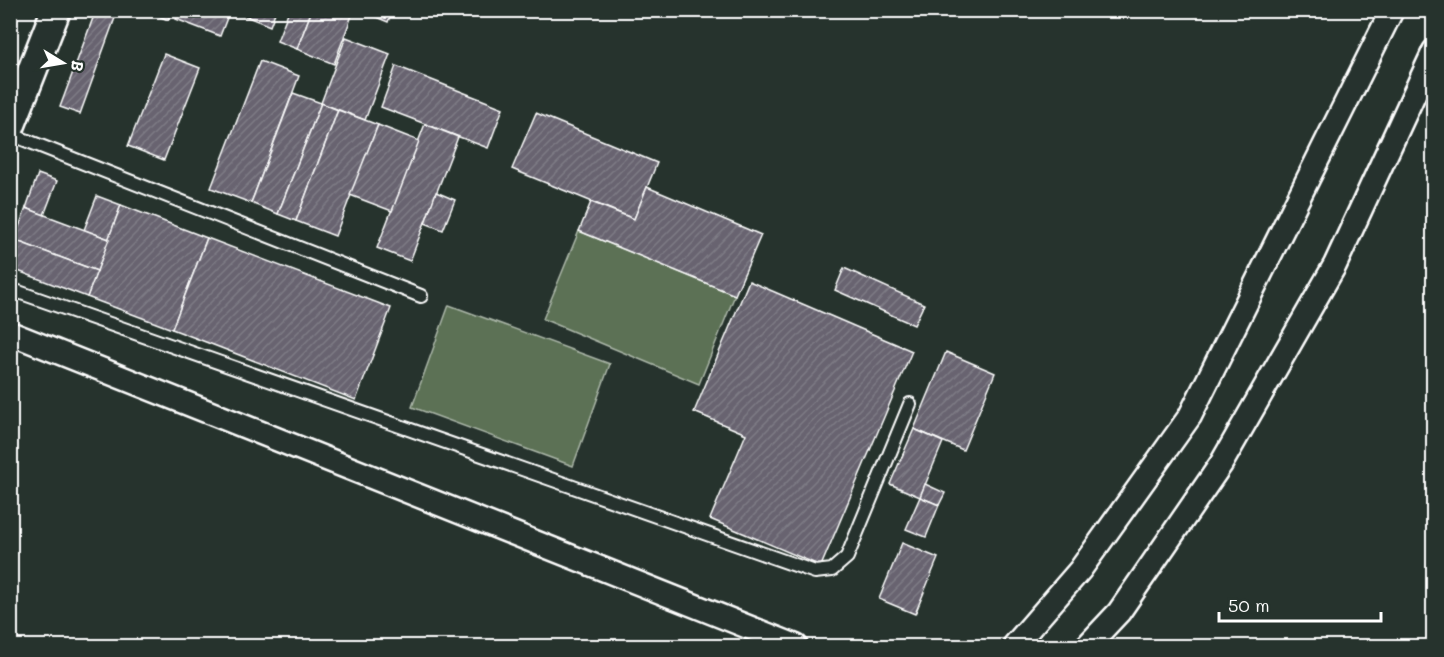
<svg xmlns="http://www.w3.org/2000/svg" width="1444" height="657" font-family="Mali,sans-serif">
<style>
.park{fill:#5b7155;stroke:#adb8aa;stroke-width:1.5}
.building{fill:url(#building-hatch);stroke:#fff;stroke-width:1.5}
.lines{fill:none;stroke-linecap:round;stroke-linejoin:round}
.service-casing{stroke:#fff;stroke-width:16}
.minor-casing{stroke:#fff;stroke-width:27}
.tertiary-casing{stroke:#fff;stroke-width:33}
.service{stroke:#26332d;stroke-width:12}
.minor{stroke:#26332d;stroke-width:22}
.tertiary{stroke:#26332d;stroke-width:28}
</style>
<defs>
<pattern id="building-hatch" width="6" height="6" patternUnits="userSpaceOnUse" patternTransform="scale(1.5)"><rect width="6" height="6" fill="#676470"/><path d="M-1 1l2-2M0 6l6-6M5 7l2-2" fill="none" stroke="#7e7b85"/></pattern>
</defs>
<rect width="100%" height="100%" fill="#26332d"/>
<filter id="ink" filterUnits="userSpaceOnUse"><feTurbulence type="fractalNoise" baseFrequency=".0167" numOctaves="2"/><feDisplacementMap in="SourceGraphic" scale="12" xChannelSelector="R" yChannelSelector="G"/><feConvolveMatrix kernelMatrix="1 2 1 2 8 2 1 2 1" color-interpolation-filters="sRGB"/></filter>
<g filter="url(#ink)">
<!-- park -->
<g class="park">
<polygon points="579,231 735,295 699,384 543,319"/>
<polygon points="449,305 610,364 573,466 412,407"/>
</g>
<!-- building -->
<g class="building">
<polygon points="96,10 116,15 80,114 60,107"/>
<polygon points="144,10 172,10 168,20"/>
<polygon points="180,10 230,10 220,36 176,19"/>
<polygon points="230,10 251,10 248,17"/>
<polygon points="251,10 276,10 270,26 248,17"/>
<polygon points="289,10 312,10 297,49 277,41"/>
<polygon points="312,10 354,10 334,64 297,49"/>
<polygon points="359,10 392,10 388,22"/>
<polygon points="346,37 390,54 365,120 321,103"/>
<polygon points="164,54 200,68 164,160 128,146"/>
<polygon points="260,61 299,76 251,203 211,188"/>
<polygon points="396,66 503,108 488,148 381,107"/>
<polygon points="293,93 321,103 278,214 251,203"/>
<polygon points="321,103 338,110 296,221 278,214"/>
<polygon points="338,110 378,125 335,236 296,221"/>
<polygon points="536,113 657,163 634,219 512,169"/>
<polygon points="425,124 458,137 410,261 377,248"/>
<polygon points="378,125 419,141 392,211 350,195"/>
<polygon points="38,174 57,181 44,215 26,208"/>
<polygon points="647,187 761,235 735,295 579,231 591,202 634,219"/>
<polygon points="436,192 455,200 443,230 425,223"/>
<polygon points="97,196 121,205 109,239 84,230"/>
<polygon points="121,205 207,238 172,329 87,297"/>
<polygon points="26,208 109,239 97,271 14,240"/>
<polygon points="207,238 391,308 356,400 172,329"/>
<polygon points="14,240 97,271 87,297 10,268 10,248"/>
<polygon points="844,268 924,304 914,325 835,290"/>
<polygon points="749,281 912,351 821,566 710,519 746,434 694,412"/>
<polygon points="946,352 995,373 963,450 914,429"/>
<polygon points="914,429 943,442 920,497 890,484"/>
<polygon points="925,484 945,493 939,505 920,497"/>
<polygon points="920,497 939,505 926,537 906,529"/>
<polygon points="902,543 938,558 915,614 879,599"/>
</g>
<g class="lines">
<!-- service casing -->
<g class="service-casing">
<g id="service">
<polyline points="10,134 421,296"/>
<polyline points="10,289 815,572 832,570 847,557 910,404"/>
</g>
</g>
<!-- minor casing -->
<g class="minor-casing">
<g id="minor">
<polyline points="10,333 796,646"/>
<polyline points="1014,646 1080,570 1190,416 1392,10"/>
<polyline points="1087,646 1119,612 1221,464 1335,265 1434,51"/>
</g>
</g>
<!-- tertiary casing -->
<g class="tertiary-casing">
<polyline id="tertiary" points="10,127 56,10"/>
</g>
<!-- service -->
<use href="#service" class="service"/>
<!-- minor -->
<use href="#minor" class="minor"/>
<!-- tertiary -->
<use href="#tertiary" class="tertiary"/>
</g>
</g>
<!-- margin -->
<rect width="1444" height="657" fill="none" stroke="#26332d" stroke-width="36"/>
<rect x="18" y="18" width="1408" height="621" fill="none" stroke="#fff" stroke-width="2" filter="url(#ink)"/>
<!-- north arrow -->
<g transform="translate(63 63) rotate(101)" stroke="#26332d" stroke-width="4.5" paint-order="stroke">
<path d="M0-4.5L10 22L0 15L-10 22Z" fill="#ffffff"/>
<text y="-9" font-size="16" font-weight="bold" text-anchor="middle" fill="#ffffff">B</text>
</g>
<!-- scale -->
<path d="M1219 612v9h162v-9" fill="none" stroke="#ffffff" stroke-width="3"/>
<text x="1228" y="612" font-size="18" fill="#ffffff" stroke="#26332d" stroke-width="4.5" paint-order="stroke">50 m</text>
</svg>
